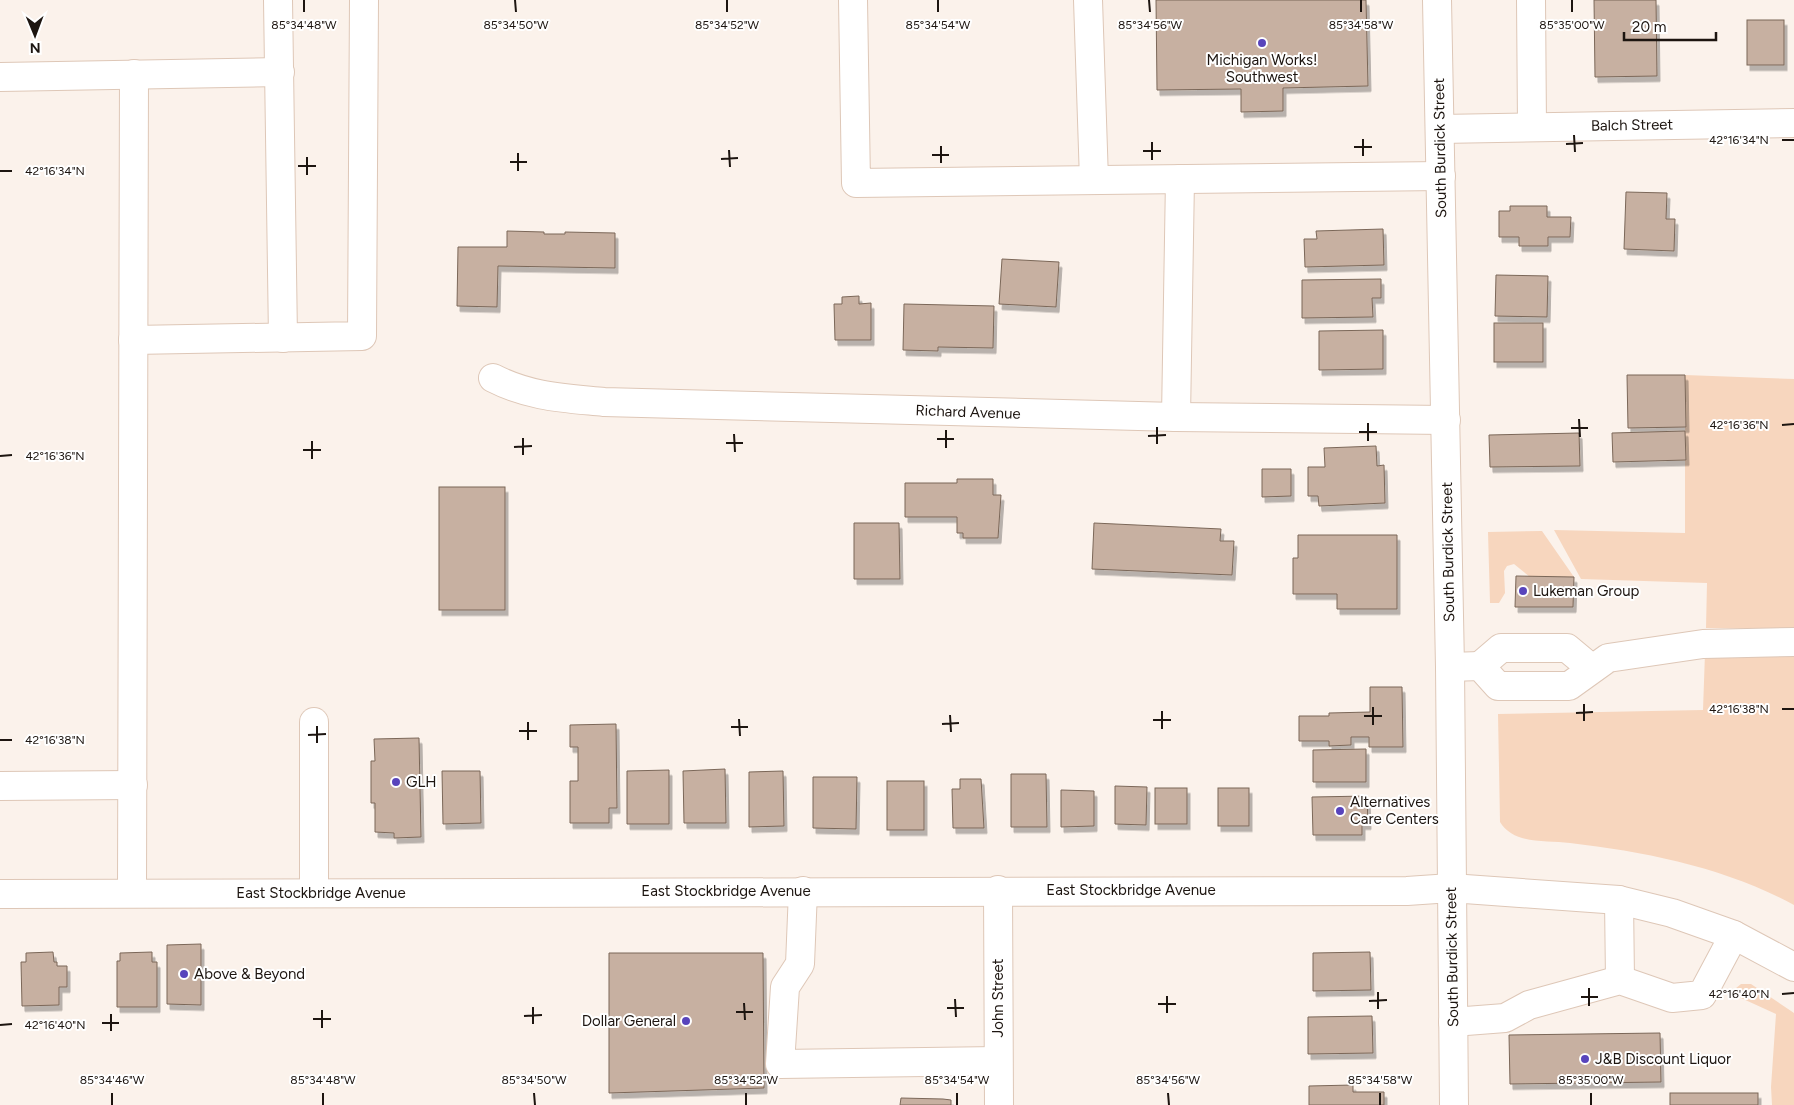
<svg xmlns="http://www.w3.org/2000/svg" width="1794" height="1105" font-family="Figtree,sans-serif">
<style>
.green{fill:#f7d6be}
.building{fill:#c7b0a1;stroke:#7b6758;filter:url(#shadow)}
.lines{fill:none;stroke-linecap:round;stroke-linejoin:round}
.minor-casing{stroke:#dec7b7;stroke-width:30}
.minor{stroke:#fff;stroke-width:28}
.ticks{fill:none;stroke:#1d1510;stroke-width:2}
.poi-dot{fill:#5844bc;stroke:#fff;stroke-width:2}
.labels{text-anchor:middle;stroke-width:4;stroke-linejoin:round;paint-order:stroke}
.poi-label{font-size:15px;fill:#1d1510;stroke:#fff;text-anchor:start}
.street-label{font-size:15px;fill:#1d1510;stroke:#fff}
.ticks-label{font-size:12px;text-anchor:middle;fill:#1d1510;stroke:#fff;stroke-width:4;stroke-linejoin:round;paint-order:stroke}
</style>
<defs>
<filter id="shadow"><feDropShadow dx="3" dy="5.5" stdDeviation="0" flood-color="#0004"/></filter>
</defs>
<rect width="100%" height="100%" fill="#fbf2eb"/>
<!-- green -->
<g class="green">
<polygon points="1685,375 1794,379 1794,629 1706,628 1707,583 1581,579 1554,530 1685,533"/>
<polygon points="1542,531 1574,577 1530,577 1514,564 1507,566 1504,571 1505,593 1499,603 1490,603 1488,532"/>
<path d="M1705 653H1794V905C1726 868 1647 852 1570 843 1546 840 1514 845 1500 822L1498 714 1703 710Z"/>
<polygon points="1741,984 1751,984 1794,1013 1794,1105 1772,1105 1771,1087 1776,1014 1730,993"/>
</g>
<!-- building -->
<g class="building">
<polygon points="1156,0 1366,0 1368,86 1283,88 1283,111 1241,112 1241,89 1157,90"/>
<polygon points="1594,0 1656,0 1657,76 1595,77"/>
<rect x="1747" y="20" width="37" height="45"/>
<polygon points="1626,192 1667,193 1666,219 1675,219 1674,251 1624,249"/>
<polygon points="1510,206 1547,206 1547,217 1571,217 1570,237 1548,237 1548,246 1519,246 1519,237 1499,237 1499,211 1510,211"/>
<polygon points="1383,229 1384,265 1305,267 1304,239 1317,239 1316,231"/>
<polygon points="507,231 544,232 544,234 565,234 565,232 615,233 615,268 498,266 497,307 457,306 458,247 507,247"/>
<polygon points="1002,259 1059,262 1056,307 999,304"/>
<polygon points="1496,275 1548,276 1547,317 1495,316"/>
<polygon points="1381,279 1381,298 1372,298 1373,317 1302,318 1302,280"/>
<polygon points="859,296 859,304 871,303 871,340 835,340 834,304 842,304 842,297"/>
<polygon points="904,304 994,306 993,348 938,347 938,351 903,350"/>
<rect x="1494" y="323" width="49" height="39"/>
<polygon points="1383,330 1383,369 1319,370 1319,331"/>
<polygon points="1627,375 1685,375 1686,427 1628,428"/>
<polygon points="1685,431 1686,460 1613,462 1612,433"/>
<polygon points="1579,433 1580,466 1490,467 1489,435"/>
<polygon points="1376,446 1377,466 1384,465 1385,503 1319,506 1318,496 1308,496 1308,467 1325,467 1324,448"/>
<polygon points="1262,469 1291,469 1291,496 1262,497"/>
<polygon points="957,479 993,479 993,495 1001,495 998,538 963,538 963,533 957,533 957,517 905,517 905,483 957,483"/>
<rect x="439" y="487" width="66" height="123"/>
<polygon points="854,523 899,523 900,579 854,579"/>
<polygon points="1094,523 1221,529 1220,541 1234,541 1232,575 1092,569"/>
<polygon points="1298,535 1397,535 1397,609 1337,609 1337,594 1293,594 1293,558 1298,558"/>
<polygon points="1516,576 1574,577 1573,607 1515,607"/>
<polygon points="1370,687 1402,687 1403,747 1369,747 1369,737 1351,737 1351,745 1329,746 1329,741 1299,741 1299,716 1329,716 1329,713 1370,712"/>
<polygon points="616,724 617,808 609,808 609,823 570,823 570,781 578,781 578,747 570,747 570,725"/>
<polygon points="419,738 421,837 394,838 394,833 375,832 375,803 371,803 371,761 375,761 374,739"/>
<polygon points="1366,749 1366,782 1313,782 1313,750"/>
<polygon points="725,769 726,823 684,823 683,771"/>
<polygon points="669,770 669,824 627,824 627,771"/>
<polygon points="442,771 480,771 481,823 443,824"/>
<polygon points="783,771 784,826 749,827 749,772"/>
<polygon points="1011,774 1046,774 1047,827 1011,827"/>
<polygon points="813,777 857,777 856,829 813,828"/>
<polygon points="960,779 981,779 984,828 953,828 952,789 960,789"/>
<rect x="887" y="781" width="37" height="49"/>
<polygon points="1115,786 1147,787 1146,825 1115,824"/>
<rect x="1155" y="788" width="32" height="36"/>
<rect x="1218" y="788" width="31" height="38"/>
<polygon points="1061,790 1094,791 1094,826 1061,827"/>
<polygon points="1367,796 1368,824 1362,824 1362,835 1313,835 1312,797"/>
<polygon points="201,944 201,1005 167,1004 167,945"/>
<polygon points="53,952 54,962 57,962 57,966 67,966 67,987 59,987 59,1005 22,1006 21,962 26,962 26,953"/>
<polygon points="152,952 152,962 157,962 157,1007 117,1007 117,961 120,961 120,953"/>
<polygon points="1370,952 1371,990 1313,991 1313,953"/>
<polygon points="609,953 763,953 764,1088 609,1093"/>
<polygon points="1372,1016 1373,1053 1308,1054 1308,1017"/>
<polygon points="1660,1033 1661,1082 1510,1084 1509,1035"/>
<polygon points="1353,1085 1353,1092 1384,1092 1384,1105 1309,1105 1309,1086"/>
<rect x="1670" y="1093" width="88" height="12"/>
<polygon points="901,1098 943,1099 951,1100 951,1105 900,1105"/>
</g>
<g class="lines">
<!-- minor casing -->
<g class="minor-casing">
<g id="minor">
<polyline points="278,0 283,338"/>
<polyline points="853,0 856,183 1441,176"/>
<polyline points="1088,0 1094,180"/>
<polyline points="1437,0 1450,667 1454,1105"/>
<polyline points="1531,0 1532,126"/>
<polyline points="0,77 280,72"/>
<polyline points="1440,129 1794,123"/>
<polyline points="133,340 362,336 364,0"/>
<path d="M493 378C530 397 564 398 604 402L1176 417 1446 420"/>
<polyline points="1176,417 1180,179"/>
<polyline points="1480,666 1501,648 1567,648 1591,668"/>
<polyline points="1450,667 1480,666 1498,686 1569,686 1608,658 1703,644 1794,642"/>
<polyline points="314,722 314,893"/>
<polyline points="0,786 133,785"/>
<polyline points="998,890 999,1105"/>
<polyline points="803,891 800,964 785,987 780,1064 998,1061"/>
<polyline points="132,893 134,74"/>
<polyline points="0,894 1407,891 1451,888 1619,900 1672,913 1734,935 1794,967"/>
<polyline points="1619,900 1620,980"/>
<polyline points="1453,1022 1505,1018 1529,1005 1620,980 1672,998 1702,995 1734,935"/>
</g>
</g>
<!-- minor -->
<use href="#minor" class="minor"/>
</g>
<!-- ticks -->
<path class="ticks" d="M304 0V12M515 0 516 12M727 0V12M938 0V12M1149 0 1150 12M1361 0V12M1572 0V12M1574 135 1575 152M1363 139V156M1782 140H1794M1152 142V160M1566 144 1583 143M941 146V163M1354 147H1372M729 150 730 167M1143 151H1161M518 153V171M932 155H949M307 157V175M721 159 738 158M510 162H527M298 166H316M0 171H12M1579 419 1580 437M1368 423V441M1782 425 1794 424M1157 427V444M1571 428H1588M946 430V448M1359 432H1377M734 434 735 452M1148 436 1166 435M523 438V455M937 439H954M312 441V459M726 443H743M514 447 532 446M303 450H321M0 456 12 455M1584 704V721M1373 707V725M1782 709H1794M1162 711V729M1576 713 1593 712M950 715 951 732M1364 716H1382M739 719 740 736M1153 720H1171M528 722V740M942 724 959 723M317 726V743M731 727H748M519 731H537M308 735 326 734M0 740H12M1589 988V1006M1378 992V1009M1782 994 1794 993M1167 996V1013M1581 997H1598M955 999 956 1017M1369 1001 1387 1000M744 1003 745 1020M1158 1004H1176M533 1007V1024M947 1008H964M322 1010V1028M736 1012H753M111 1014V1031M524 1016 542 1015M313 1019H331M102 1023H119M0 1025 12 1024M112 1093V1105M323 1093V1105M534 1093 535 1105M746 1093V1105M957 1093V1105M1168 1093 1169 1105M1380 1093V1105M1591 1093V1105"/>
<!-- markers -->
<g class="poi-dot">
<circle cx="1262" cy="43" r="5"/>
<circle cx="1523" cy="591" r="5"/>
<circle cx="396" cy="782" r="5"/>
<circle cx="1340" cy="811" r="5"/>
<circle cx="184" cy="974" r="5"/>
<circle cx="686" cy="1021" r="5"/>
<circle cx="1585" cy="1059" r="5"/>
</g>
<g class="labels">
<!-- poi labels -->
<g class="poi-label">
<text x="1262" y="65" text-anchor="middle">Michigan Works!<tspan x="1262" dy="17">Southwest</tspan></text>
<text x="1533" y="596">Lukeman Group</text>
<text x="406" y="787">GLH</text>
<text x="1350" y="807">Alternatives<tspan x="1350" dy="17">Care Centers</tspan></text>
<text x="194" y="979">Above &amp; Beyond</text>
<text x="676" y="1026" text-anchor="end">Dollar General</text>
<text x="1595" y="1064">J&amp;B Discount Liquor</text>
</g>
<!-- street labels -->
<g class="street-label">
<text transform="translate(1632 125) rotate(-1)" y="5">Balch Street</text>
<text transform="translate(1440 148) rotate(-91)" y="5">South Burdick Street</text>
<text transform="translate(968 412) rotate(2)" y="5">Richard Avenue</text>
<text transform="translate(1448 552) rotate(-91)" y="5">South Burdick Street</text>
<text x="1131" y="895">East Stockbridge Avenue</text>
<text x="726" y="896">East Stockbridge Avenue</text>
<text x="321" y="898">East Stockbridge Avenue</text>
<text transform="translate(1452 957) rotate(-91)" y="5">South Burdick Street</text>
<text transform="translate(998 998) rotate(-90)" y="5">John Street</text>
</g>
</g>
<g class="ticks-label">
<text x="304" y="29">85°34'48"W</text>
<text x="516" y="29">85°34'50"W</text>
<text x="727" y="29">85°34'52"W</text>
<text x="938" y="29">85°34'54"W</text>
<text x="1150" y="29">85°34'56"W</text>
<text x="1361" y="29">85°34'58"W</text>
<text x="1572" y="29">85°35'00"W</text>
<text x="1739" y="144">42°16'34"N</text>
<text x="55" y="175">42°16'34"N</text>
<text x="1739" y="429">42°16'36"N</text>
<text x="55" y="460">42°16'36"N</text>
<text x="1739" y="713">42°16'38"N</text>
<text x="55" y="744">42°16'38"N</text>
<text x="1739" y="998">42°16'40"N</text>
<text x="55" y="1029">42°16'40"N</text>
<text x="112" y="1084">85°34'46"W</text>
<text x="323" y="1084">85°34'48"W</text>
<text x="534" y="1084">85°34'50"W</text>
<text x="746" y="1084">85°34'52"W</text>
<text x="957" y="1084">85°34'54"W</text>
<text x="1168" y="1084">85°34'56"W</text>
<text x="1380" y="1084">85°34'58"W</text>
<text x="1591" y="1084">85°35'00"W</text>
</g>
<!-- north arrow -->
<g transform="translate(35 35) rotate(179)" stroke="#ffffff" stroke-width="4" paint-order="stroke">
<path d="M0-4L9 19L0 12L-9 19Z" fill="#1d1510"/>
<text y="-8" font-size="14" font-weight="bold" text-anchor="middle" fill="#1d1510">N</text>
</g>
<!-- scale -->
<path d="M1624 32v8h92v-8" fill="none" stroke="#1d1510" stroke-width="2.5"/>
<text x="1632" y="32" font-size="15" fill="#1d1510" stroke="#ffffff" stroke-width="4" paint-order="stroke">20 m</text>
</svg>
